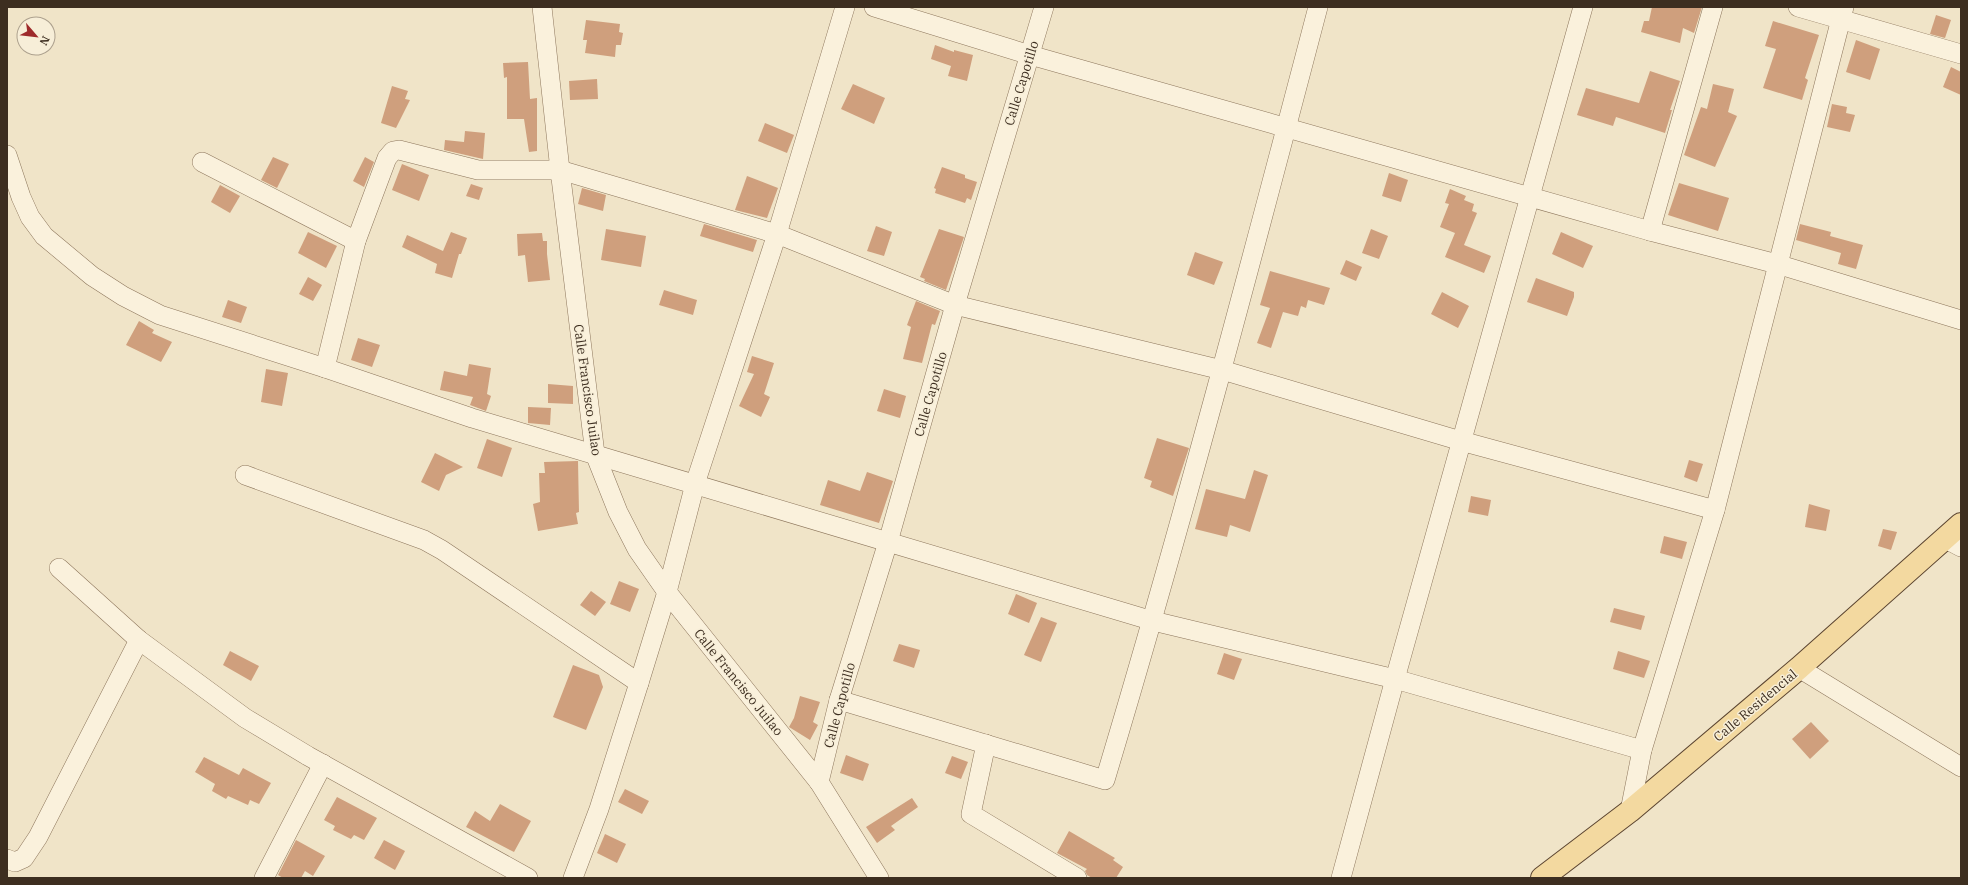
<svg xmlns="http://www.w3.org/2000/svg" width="1968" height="885" font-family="'IBM Plex Serif',serif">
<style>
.building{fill:#cf9f7d}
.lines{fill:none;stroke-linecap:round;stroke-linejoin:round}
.minor-casing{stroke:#8d765c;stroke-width:20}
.major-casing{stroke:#5b4430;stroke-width:24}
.minor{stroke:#faf1dc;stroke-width:19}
.major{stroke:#f3d9a0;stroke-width:22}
.labels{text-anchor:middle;stroke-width:3;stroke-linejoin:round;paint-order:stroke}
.street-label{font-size:13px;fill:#3d2e20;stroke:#f7eed8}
</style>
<rect width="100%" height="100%" fill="#f0e4c8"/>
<!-- building -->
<g class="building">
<polygon points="1652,7 1702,7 1694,33 1683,28 1680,43 1641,32 1644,21 1649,21"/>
<polygon points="1936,15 1951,20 1945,38 1930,34"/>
<polygon points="586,20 620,24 619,32 623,33 621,45 616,45 615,57 585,53 587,40 583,40"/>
<polygon points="1773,21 1819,35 1805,78 1808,80 1802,100 1763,88 1776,49 1765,46"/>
<polygon points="1856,40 1880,49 1870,80 1846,72"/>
<polygon points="935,45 954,52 954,50 973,55 967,81 948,76 951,66 931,59"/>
<polygon points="528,62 530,99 537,98 537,151 529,152 524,119 507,119 507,77 504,78 503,63"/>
<polygon points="1951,67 1961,72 1961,95 1943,87"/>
<polygon points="1650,71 1680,81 1670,110 1672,110 1665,133 1616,117 1613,126 1577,115 1586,88 1639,103"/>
<polygon points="597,79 598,99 570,100 569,81"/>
<polygon points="853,84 885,98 874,124 841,109"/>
<polygon points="1713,84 1734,89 1728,112 1737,116 1715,167 1684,155 1701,107 1707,109"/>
<polygon points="392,86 408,91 405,99 410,100 396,128 381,123"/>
<polygon points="1832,104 1847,107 1846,113 1855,115 1850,132 1827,127"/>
<polygon points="765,123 794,135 787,153 758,141"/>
<polygon points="465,131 485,133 483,159 444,150 445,140 464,142"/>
<polygon points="273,157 289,164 277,188 261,180"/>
<polygon points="365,157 374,162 364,187 353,181"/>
<polygon points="402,164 429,175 419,201 392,190"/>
<polygon points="942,167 965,175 965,178 977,182 971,200 967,198 965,203 935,193 936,189 934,188"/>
<polygon points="1389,173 1408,180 1401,202 1382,196"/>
<polygon points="747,176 778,188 767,218 735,210"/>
<polygon points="1679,183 1729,198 1718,231 1668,215"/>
<polygon points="471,184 483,188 479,200 466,196"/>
<polygon points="220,185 240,196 230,213 211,202"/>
<polygon points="582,188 606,195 603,211 578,204"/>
<polygon points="1450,189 1466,196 1464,200 1474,204 1472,211 1477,213 1464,245 1491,256 1484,273 1445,257 1455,233 1440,227 1449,204 1445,203"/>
<polygon points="704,224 757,240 753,252 700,236"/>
<polygon points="1800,224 1831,232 1830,236 1863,245 1856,269 1838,264 1841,253 1796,240"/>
<polygon points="876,226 892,232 884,256 867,251"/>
<polygon points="606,229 646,236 641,267 601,260"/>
<polygon points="939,229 964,237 946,290 924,281 925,279 920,277"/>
<polygon points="1371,229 1388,236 1379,259 1362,253"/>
<polygon points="308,232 337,246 326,268 298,253"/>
<polygon points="451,232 467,238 461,254 459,254 452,278 435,273 437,264 402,247 407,235 443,251"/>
<polygon points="1561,232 1593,246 1583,268 1552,254"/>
<polygon points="542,233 543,241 547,241 547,254 550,280 528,282 525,255 518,256 517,234"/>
<polygon points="1195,252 1223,262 1214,285 1187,275"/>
<polygon points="1346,260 1362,267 1356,281 1340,274"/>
<polygon points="1270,271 1330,288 1324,305 1308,300 1306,308 1301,306 1298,316 1283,312 1271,348 1257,343 1270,308 1260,305"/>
<polygon points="308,277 322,285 313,301 299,294"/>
<polygon points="1536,278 1574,292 1574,297 1567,316 1527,302"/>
<polygon points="664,290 697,300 693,315 659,305"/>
<polygon points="1442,292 1469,306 1458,328 1431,314"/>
<polygon points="228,300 247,307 241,323 222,317"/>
<polygon points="916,301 940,311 935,325 932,324 922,363 903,359 911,327 907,325"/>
<polygon points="139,321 154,330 152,333 172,342 161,362 126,345"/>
<polygon points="358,338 380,345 372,367 351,360"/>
<polygon points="752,356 774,363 764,394 770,397 761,417 739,406 754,374 747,372"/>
<polygon points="469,364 491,368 487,394 491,396 486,411 470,405 473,397 440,390 444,371 467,376"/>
<polygon points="266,369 288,373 282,406 261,402"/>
<polygon points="548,384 573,386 573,404 548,403"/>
<polygon points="884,389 906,396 900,418 877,411"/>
<polygon points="528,407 551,408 550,425 528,423"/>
<polygon points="1157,438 1189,448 1173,496 1150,487 1152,481 1144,478"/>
<polygon points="487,439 512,448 502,477 477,468"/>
<polygon points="435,453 463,467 446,475 439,491 421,482"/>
<polygon points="1689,460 1703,464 1697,482 1684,477"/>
<polygon points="578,461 579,512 576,513 578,524 538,531 533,504 540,502 539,473 545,473 544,462"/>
<polygon points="1254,470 1268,475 1250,532 1230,525 1227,537 1195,529 1206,489 1245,499"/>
<polygon points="867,472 893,481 879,523 820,505 828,480 860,491"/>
<polygon points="1471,496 1491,500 1488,516 1468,512"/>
<polygon points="1809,504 1830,510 1826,531 1805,527"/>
<polygon points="1883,529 1897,532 1891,550 1878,546"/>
<polygon points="1664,536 1687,542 1682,559 1660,553"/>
<polygon points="619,581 639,589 630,612 610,604"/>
<polygon points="591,591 606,602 595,616 580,605"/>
<polygon points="1016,594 1037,603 1029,623 1008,614"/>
<polygon points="1614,608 1645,616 1641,630 1610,622"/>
<polygon points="1041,617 1057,623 1041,662 1024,655"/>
<polygon points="899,644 920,650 914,668 893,661"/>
<polygon points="230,651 259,666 251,681 223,665"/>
<polygon points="1618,651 1650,661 1644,678 1613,669"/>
<polygon points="1224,653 1242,659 1234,680 1217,674"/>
<polygon points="573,665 599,675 603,687 586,730 553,717"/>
<polygon points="800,696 820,702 813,722 818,725 810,740 789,727 794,718"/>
<polygon points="1811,722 1829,741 1810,759 1792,739"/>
<polygon points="846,755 869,764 863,781 840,773"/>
<polygon points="952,756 968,762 961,779 945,773"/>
<polygon points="204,757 239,775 243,768 271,783 259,804 250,800 248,805 228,796 226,799 212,791 215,784 195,772"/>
<polygon points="625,789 649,801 642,814 618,802"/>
<polygon points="337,797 377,818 364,840 354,835 351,839 333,830 335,826 324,820"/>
<polygon points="912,798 918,807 891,826 895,830 877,843 866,827"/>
<polygon points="500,804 531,821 514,852 466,827 475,811 490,821"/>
<polygon points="1069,831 1115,858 1113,860 1123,867 1116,878 1092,878 1087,875 1085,871 1087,869 1057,853"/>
<polygon points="605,834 626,844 617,863 597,853"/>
<polygon points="296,840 325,856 313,876 305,871 301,878 283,878 278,875"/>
<polygon points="384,840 405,851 395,870 374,858"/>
</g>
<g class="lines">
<!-- minor casing -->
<g class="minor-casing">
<g id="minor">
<polyline points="542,7 560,170 595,454 618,512 637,549 667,592 819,782 879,878"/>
<polyline points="874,7 1030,55 1650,231 1777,264 1961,320"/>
<polyline points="1798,7 1961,54"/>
<polyline points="7,155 21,197 30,217 44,236 92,276 123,296 160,315 325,368 472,418 1153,621 1395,679 1642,750"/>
<polyline points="202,162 356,241"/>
<polyline points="1650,231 1713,7"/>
<polyline points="325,368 356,241 387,158 393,151 399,150 478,170 560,170 777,234 955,305 1222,370 1461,441 1715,510"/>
<polyline points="245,475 424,540 442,550 639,683"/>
<polyline points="1944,538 1961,547"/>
<polyline points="59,568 139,640 245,718 308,756 528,878"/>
<polyline points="1799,668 1961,767"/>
<path d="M839 700 1105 780C1182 524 1250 266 1318 7"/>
<polyline points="986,744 971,814 1077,878"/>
<polyline points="819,782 839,700 888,542 955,305 1044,7"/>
<polyline points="1630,811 1642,750 1715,510 1844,7"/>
<polyline points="7,859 15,862 24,858 38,837 139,640"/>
<polyline points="264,878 323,764"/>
<polyline points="573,878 599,809 639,683 667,592 695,484 777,234 845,7"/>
<polyline points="1341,878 1395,679 1583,7"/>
</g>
</g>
<!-- major casing -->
<g class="major-casing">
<polyline id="major" points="1542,878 1630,811 1799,668 1961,524"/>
</g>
<!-- minor -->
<use href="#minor" class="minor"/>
<!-- major -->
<use href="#major" class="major"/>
</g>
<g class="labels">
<!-- street labels -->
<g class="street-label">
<text transform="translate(1021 83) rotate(-73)" y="5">Calle Capotillo</text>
<text transform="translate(588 390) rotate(82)" y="5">Calle Francisco Juilao</text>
<text transform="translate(930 394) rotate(-74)" y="5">Calle Capotillo</text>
<text transform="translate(739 682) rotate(51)" y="5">Calle Francisco Juilao</text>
<text transform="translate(839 705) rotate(-75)" y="5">Calle Capotillo</text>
<text transform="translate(1755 705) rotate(-40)" y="5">Calle Residencial</text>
</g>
</g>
<!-- border -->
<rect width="1968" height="885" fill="none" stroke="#3d2e20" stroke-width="16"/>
<!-- north arrow -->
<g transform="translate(36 36) rotate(118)"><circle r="19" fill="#f7eed8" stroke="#ada18e"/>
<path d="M0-3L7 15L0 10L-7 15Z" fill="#9e2a2b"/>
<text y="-6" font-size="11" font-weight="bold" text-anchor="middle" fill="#3d2e20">N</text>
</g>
</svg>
